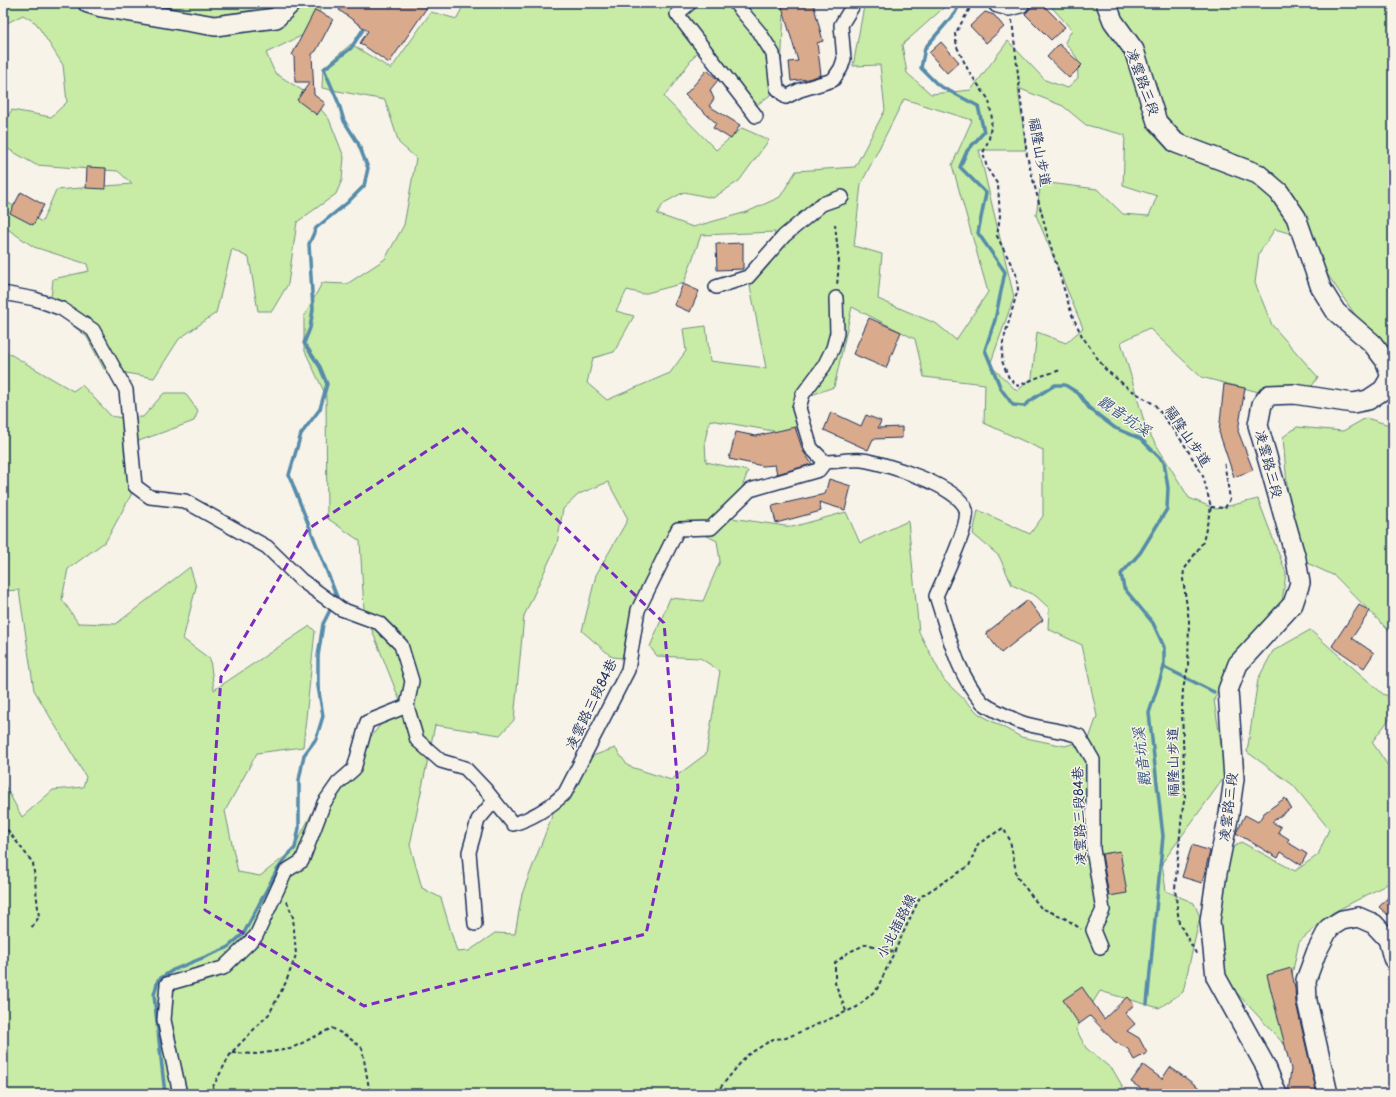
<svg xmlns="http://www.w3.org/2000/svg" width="1396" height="1097" font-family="Pangolin,'LXGW WenKai TC',sans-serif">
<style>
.green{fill:#c8eca5;stroke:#728e82;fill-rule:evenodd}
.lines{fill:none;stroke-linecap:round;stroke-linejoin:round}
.stream{stroke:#568baa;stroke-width:3.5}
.building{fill:#daaa8c;stroke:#1b2f5e}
.street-casing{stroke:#1b2f5e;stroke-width:16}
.secondary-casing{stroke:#1b2f5e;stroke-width:22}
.path{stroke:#1b2f5e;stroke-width:2;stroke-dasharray:4 3;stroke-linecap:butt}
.street{stroke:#f7f3e8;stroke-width:13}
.secondary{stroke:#f7f3e8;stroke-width:19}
.marked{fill:none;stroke:#7b2cbf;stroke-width:3;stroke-dasharray:8 5;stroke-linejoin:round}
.labels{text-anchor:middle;stroke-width:3;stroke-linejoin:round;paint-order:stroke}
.street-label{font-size:14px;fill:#1b2f5e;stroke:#f7f3e8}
.water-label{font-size:15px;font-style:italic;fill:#34567e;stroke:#f7f3e8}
</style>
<rect width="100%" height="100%" fill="#f7f3e8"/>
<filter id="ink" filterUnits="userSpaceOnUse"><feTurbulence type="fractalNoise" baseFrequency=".025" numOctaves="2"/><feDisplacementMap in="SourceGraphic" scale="8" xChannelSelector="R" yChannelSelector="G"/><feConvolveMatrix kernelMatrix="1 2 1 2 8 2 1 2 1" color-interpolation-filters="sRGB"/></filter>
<g filter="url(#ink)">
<!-- green -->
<g class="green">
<polygon points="3,3 322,3 322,7 305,34 266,53 275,73 308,94 329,119 344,157 342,180 336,194 297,222 288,284 272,311 258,311 249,258 232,249 216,313 179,339 154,378 104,369 87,337 50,307 53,279 89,271 87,264 34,247 3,226 3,200 42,222 56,190 132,184 118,171 36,165 3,146 3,123 12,110 51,117 67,102 63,65 36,23 23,15 3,25"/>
<path d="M464 3H779L784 11 780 88 747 112 698 51 664 97 716 150 742 128 769 140 739 181 713 198 684 192 664 203 657 214 693 227 747 212 780 197 796 171 855 167 885 110 880 65 853 66 864 6 859 3H949L902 45 907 73 931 94 971 90 1008 41 1045 80 1067 88 1078 78 1077 58 1065 42 1072 30 1048 3H1393V357L1383 356 1302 237 1275 229 1259 253 1255 283 1272 325 1318 377 1301 403 1201 377 1149 328 1121 342 1146 428 1189 498 1216 509 1258 499 1286 573 1282 602 1233 658 1214 700 1226 775 1162 863 1166 891 1194 903 1200 917 1183 992 1159 1008 1100 991 1076 1029 1086 1048 1113 1070 1127 1094H3V782L22 817 53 790 83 787 86 777 34 690 19 590 3 591V350L73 391 82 385 111 416 122 418 143 417 164 393H185L198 411 194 421 136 442 131 495 106 541 68 569 62 599 78 623 116 624 190 567 196 587 183 639 210 659 214 690 310 626 315 631 303 747 257 753 225 811 238 872 260 876 292 851 319 800 400 701 364 610 360 541 327 518 326 396 304 349V317L322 283 347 284 385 259 404 225 416 158 399 143 385 100 322 88 323 68 351 44 391 69 431 12 457 19ZM1018 88 1063 106 1086 125 1125 135 1123 185 1157 196 1149 216 1123 214 1097 189 1041 182 1036 215 1083 328 1066 343 1037 332 1032 378 1017 391 990 365 1014 297 979 150H1026ZM904 99 972 120 952 165 988 292 956 340 937 324 878 299 882 254 854 246 861 184ZM775 232 770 264 750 286 766 368 710 361 706 326 683 329 686 351 670 373 607 400 587 383 593 358 614 352 634 316 616 311 627 290 643 294 684 283 701 235ZM852 307 915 339 924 377 985 384 984 423 1043 450V516L1030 534 978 510 973 534 999 556 1012 585 1036 596 1049 608 1048 629 1082 645 1097 716 1089 739 1065 746 1021 737 979 714 944 680 919 632 908 521 860 543 846 512 792 527 731 518 748 471 706 462 705 440 710 420 796 435 803 398 834 387ZM608 482 628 519 596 575 582 631 612 657 622 658 629 626 679 537 699 532 717 541 720 561 703 601 670 598 650 647 657 656 700 658 720 671 706 754 671 780 628 766 615 748 584 759 557 803 522 894 515 934 495 933 469 951 457 952 441 898 422 888 410 845 435 725 500 735 514 720 524 616 557 544 563 509 579 494Z"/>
<polygon points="1366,418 1393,426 1393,635 1335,576 1307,563 1288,497 1283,437 1297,427 1343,431"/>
<polygon points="1310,630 1383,694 1393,698 1393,719 1391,717 1372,742 1393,773 1393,876 1386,885 1332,913 1299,942 1290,984 1307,1069 1212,966 1228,851 1241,842 1295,871 1318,855 1329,829 1293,785 1247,752 1258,679 1273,651"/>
</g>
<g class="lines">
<!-- stream -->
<g class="stream">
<polyline points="960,3 955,13 925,48 921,68 938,85 978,106 984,132 967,151 960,167 986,193 978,233 1005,272 995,320 985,350 1001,389 1013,405 1024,406 1034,398 1055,385 1065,385 1078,393 1089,408 1115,428 1141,439 1164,462 1168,488 1167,509 1140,553 1121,574 1124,588 1153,623 1164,647 1164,667 1149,713 1163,836 1147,1004"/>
<polyline points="335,601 337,597 289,475 301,434 320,409 327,384 320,367 304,343 310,328 313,309 309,244 316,228 347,203 364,186 368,168 358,143 344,121 339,104 324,69 351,48 366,25"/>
<polyline points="1164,667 1214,692"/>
<polyline points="165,1094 154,995 158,980 173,970 227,948 244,933 277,870 288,855 295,848 299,828 299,780 304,755 316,739 323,716 318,686 318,656 323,624 332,606"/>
</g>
</g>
<!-- building -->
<g class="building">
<polygon points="344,3 430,3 389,63 360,43 368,31 339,10"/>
<polygon points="781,3 813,3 823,41 817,43 821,75 808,79 791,81 789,62 798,61"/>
<polygon points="1036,3 1041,3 1065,27 1051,40 1025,14"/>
<polygon points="315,10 333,19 316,51 312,54 314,95 325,103 317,115 297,100 310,82 295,82 294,56 292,55"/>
<polygon points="985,12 994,15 1004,27 986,43 970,26"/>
<polygon points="941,42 959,62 947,73 929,53"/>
<polygon points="1059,44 1082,65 1069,78 1047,57"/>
<polygon points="707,70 718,80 710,90 714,99 709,106 740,125 731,139 713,128 716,123 685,95"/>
<polygon points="87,167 106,168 105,189 86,188"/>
<polygon points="21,192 44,205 33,225 10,213"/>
<polygon points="743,243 743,269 717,270 716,244"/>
<polygon points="683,284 699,291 690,312 674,305"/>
<polygon points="869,318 901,332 886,368 853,354"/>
<polygon points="1224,384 1245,388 1238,431 1253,470 1234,477 1219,432"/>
<polygon points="831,412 861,426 866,415 881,421 878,428 902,427 902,438 873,439 868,450 824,430"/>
<polygon points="795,427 803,451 812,464 777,474 775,465 763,466 729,459 736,432 756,436"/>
<polygon points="829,479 851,486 845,510 819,502 821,511 776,523 772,506 825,494"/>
<polygon points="1028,600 1043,620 1001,653 986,633"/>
<polygon points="1359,605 1370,611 1352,638 1374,653 1364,668 1332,646"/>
<polygon points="1285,798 1291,808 1272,822 1281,827 1278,832 1289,839 1287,842 1307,854 1301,865 1281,852 1278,858 1236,833 1245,815 1258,822 1264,813"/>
<polygon points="1192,845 1210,851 1202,883 1182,877"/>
<polygon points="1120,851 1127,893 1109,896 1102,854"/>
<polygon points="1393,892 1393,909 1388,915 1379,907"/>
<polygon points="1291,968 1295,988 1296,1003 1317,1094 1288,1094 1291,1069 1267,975"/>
<polygon points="1082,987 1104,1019 1127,997 1134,1005 1125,1013 1135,1024 1127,1031 1139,1038 1147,1053 1134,1060 1128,1049 1114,1041 1090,1016 1079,1024 1063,1000"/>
<polygon points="1143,1065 1162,1079 1170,1067 1208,1094 1149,1094 1131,1082"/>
</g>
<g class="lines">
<!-- street casing -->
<g class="street-casing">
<g id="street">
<polyline points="690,3 677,14 756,116"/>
<polyline points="735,3 760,33 773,54 777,88 786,97 800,90 833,80 841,68 844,59 841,25 852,7"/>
<polyline points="716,287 748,277 784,236 822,204 842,197"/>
<polyline points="3,293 35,299 62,309 93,330 126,390 135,486 150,497 185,501 267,547 301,580 341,609 379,623 401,645 412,681 407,706 367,722 354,769 338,783 324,803 302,861 286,871 256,936 223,968 167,984 164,1020 180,1094"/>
<polyline points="825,462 811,448 799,408 803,394 824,366 833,348 837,333 836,298"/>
<path d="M407 706 417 740 441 761 465 768 485 789 513 824C534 818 549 808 565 793L628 670 638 610 678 529 711 528 750 490 819 470 825 462C837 462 850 459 862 460 884 463 960 486 966 510 970 525 943 579 936 596 948 631 956 673 982 702 988 708 1011 718 1020 722 1039 729 1059 729 1079 736L1093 760V849L1103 910 1093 930 1100 947"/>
<polyline points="475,924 469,852 478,820 494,801"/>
</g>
</g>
<!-- secondary casing -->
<g class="secondary-casing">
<g id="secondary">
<polyline points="88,3 101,7 215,26 276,18 291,3"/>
<polyline points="998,3 1009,6 1020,3"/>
<polyline points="1106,3 1113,21 1134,50 1157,122 1176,143 1258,174 1279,192 1296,217 1321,288 1336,312 1372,343 1385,360 1390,373 1389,380 1383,390 1368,400 1353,403 1294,394 1269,395 1262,404 1258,425 1296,559 1300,583 1293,604 1238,664 1228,690 1234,779 1229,814 1217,873 1210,921 1216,977 1266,1067 1277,1094"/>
<polyline points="1328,1094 1307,1001 1306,980 1316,953 1329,928 1342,920 1358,917 1374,924 1388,939 1393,958"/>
</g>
</g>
<!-- path -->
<g class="path">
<polyline points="973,3 955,34 957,47 969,72 989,100 992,119 989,139 983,153 987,168 998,185 1000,216 997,236 1016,274 1018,289 1003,342 1002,361 1009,378 1018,386 1041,376 1061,370"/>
<polyline points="1012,20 1027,156 1047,234 1072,315 1082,336 1105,369 1128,388 1155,405 1184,444 1203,476 1211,507 1203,542 1184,570 1183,579 1189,621 1188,667 1183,689 1182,710 1185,796 1182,813 1175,889 1179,923 1197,955"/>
<polyline points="835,224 839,262 837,286"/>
<polyline points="1211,507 1225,508 1230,499 1224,461"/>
<polyline points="3,824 33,863 39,917 31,928"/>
<polyline points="846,1011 835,983 835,963 849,952 867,944 893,952"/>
<polyline points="232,1053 257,1054 290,1049 332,1028 348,1037 362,1048 370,1094"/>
<polyline points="209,1094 231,1053 269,1014 286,982 296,955 293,917 286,899"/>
<polyline points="708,1094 719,1088"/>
<polyline points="717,1094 720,1088 746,1056 773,1039 786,1038 857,1007 877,989 920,897 969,866 978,844 1003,828 1010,840 1017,877 1041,908 1063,917 1081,929"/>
</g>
<!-- street -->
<use href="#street" class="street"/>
<!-- secondary -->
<use href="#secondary" class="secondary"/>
</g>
</g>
<!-- marked area -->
<path class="marked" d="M462 428 664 623 678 788 646 934 364 1006 205 910 221 677 308 529Z"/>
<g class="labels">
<!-- street labels -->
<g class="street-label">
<text transform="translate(1143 82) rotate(70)" y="5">凌雲路三段</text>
<text transform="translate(1040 152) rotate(80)" y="5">福隆山步道</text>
<text transform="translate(1188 436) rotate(56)" y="5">福隆山步道</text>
<text transform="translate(1269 464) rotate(75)" y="5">凌雲路三段</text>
<text transform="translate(591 704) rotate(-64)" y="5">凌雲路三段84巷</text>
<text transform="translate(1173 762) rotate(-91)" y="5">福隆山步道</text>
<text transform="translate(1228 807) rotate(-83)" y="5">凌雲路三段</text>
<text transform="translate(1079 816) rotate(-92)" y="5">凌雲路三段84巷</text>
<text transform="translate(896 926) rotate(-63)" y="5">小北插路線</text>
</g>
<!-- water labels -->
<g class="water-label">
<text transform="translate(1124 416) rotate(34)" y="5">觀音坑溪</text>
<text transform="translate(1142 757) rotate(-97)" y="5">觀音坑溪</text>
</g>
</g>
<!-- margin -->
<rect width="1396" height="1097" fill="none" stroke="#f7f3e8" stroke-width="16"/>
<rect x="8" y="8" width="1380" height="1081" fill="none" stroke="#1b2f5e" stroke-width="1.5" filter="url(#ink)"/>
</svg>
